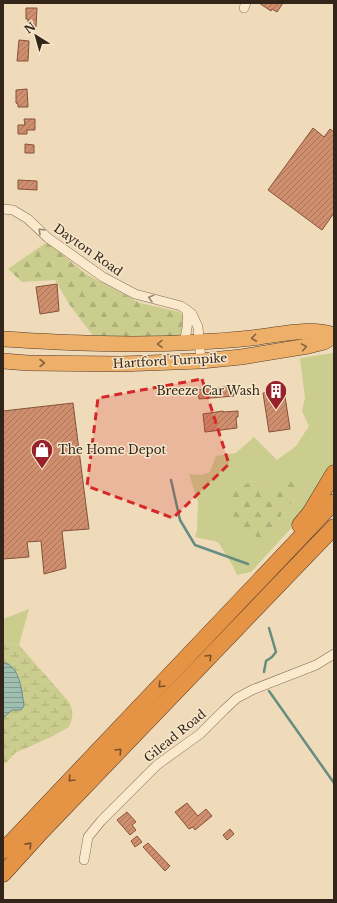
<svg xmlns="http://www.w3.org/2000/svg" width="337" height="903" font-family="'Libre Baskerville',serif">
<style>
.green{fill:#cacd8e;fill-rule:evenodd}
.forest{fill:url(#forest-firs)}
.wetland{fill:url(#wetland-marsh)}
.water{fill:url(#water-rules);stroke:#668d80}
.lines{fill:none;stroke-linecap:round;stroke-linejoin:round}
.stream{stroke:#668d80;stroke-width:2.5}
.building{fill:url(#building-hatch);stroke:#865239}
.minor-casing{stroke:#866b54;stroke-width:10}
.trunk-casing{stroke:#533a29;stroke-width:16}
.motorway-casing{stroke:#533a29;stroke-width:17}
.minor{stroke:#fae9cd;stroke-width:9}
.trunk{stroke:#eeb069;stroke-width:15}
.motorway{stroke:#e59344;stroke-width:16}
.oneway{stroke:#978774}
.oneway2{stroke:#88643e}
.oneway3{stroke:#7b512b}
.marked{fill:#d62828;fill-opacity:0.2;stroke:#d62828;stroke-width:3;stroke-dasharray:8 5;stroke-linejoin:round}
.labels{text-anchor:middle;stroke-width:3;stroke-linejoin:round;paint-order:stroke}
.street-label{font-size:12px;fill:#34251a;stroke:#f6e6ca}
.poi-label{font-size:12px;fill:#34251a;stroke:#f6e6ca;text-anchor:end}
</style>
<defs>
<pattern id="forest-firs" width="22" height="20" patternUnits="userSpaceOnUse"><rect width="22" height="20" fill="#cacd8e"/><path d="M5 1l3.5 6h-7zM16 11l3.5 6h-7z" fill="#aeb07a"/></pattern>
<pattern id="wetland-marsh" width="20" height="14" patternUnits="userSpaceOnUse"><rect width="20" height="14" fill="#cacd8e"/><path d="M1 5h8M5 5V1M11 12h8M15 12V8" fill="none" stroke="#aeb07a"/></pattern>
<pattern id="water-rules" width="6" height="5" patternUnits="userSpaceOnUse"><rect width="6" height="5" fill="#9fbfb3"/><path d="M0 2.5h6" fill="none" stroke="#829b91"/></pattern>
<pattern id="building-hatch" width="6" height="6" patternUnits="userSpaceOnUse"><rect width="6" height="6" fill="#cf8f6e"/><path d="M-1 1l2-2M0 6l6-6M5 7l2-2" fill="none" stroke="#a9755a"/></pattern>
</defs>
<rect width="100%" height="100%" fill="#efdbba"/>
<!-- green -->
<g class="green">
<path d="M334 353V461L323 482 294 525 251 572 237 575 233 566 218 542 195 537 197 530 198 502 189 474 202 475 210 472 216 456 236 453 254 437 277 460 296 446 309 426 302 411 305 398 300 358ZM252 481 270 488H303L281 515 274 532 265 535 226 501 233 490Z"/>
<polygon points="29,609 19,645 11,643 3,645 3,619"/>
</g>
<!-- forest -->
<g class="forest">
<path d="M47 242 86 274 140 303 180 312C186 319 186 330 179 338L94 337 69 304 55 280 22 282 8 269Z"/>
<polygon points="286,473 303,488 281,515 274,532 265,535 264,542 239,526 226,501 233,490 252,481 270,488"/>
</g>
<!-- wetland -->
<path class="wetland" d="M11 643 19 645 69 702C74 712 73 718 69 727L49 738 15 753 6 763 3 764V718L12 710H21L24 706 18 675 6 663H3V645Z"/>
<!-- water -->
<path class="water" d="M3 663C20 664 22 693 24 706L21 710H12L3 718Z"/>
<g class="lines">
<!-- stream -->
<g class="stream">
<polyline points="171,480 180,520 195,545 248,564"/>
<polyline points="264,672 266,661 272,657 276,652 269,628"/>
<polyline points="269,691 334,783"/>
</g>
</g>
<!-- building -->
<g class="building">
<polygon points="259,3 283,3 277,12 272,9 271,11"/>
<polygon points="26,8 37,8 36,27 28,27 28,19 26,19"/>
<polygon points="19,40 29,41 28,61 17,61"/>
<polygon points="27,89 28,107 18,107 18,104 16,103 16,90"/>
<polygon points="24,119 35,119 35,130 27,130 27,134 18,134 18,125 25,125"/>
<polygon points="313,128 324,137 330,129 334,132 334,213 322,230 268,190"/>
<polygon points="25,144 34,145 34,153 25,153"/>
<polygon points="18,180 37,181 37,190 18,189"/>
<polygon points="57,284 59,311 40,314 36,287"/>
<polygon points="233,386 234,396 199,399 198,390"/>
<polygon points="284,390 290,429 269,432 263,393"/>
<polygon points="73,403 89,529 62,531 66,568 44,574 41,541 27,542 29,557 3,559 3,411"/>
<polygon points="223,411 223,412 238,411 238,417 236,417 237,428 205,432 203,414"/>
<polygon points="187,803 198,816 206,809 212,816 195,830 193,827 189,829 175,812"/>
<polygon points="127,812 136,822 132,825 136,830 130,835 117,820"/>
<polygon points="230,829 234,834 227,840 223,835"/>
<polygon points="137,836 142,842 135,847 131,841"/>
<polygon points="148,843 170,866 165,871 143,847"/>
</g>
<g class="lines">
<!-- minor casing -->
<g class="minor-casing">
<g id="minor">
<polyline points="244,8 246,3"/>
<polyline points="3,209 13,210 28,219 48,238 103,277 135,294 181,306 192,314 198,327 201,361"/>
<path d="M183 343C188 332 188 322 187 310"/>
<polyline points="84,860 88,837 101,821 157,765 200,734 224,710 237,698 252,690 316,665 334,654"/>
</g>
</g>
<!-- trunk casing -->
<g class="trunk-casing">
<g id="trunk">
<path d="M3 339C68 343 133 346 198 342 218 341 238 340 259 337 283 334 310 327 334 335"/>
<polyline points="3,361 28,363 121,364 201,361 241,357 308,346 324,342 334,336"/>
</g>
</g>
<!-- motorway casing -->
<g class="motorway-casing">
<g id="motorway">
<polyline points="300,525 310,513 334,473"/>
<polyline points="3,851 334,502"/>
<polyline points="3,874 42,831 334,527"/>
</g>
</g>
<!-- minor -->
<use href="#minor" class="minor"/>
<!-- trunk -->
<use href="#trunk" class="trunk"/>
<!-- motorway -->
<use href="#motorway" class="motorway"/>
</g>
<!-- one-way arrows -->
<defs><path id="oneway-chevron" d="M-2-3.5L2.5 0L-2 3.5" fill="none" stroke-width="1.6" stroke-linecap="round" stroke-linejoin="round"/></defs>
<g class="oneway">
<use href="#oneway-chevron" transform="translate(41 231) rotate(-136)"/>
<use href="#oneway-chevron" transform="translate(151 298) rotate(-165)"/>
</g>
<g class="oneway2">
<use href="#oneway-chevron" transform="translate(254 338) rotate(173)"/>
<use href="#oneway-chevron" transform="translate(160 344) rotate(179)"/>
<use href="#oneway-chevron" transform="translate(304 347) rotate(-10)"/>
<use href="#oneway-chevron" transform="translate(42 363)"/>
</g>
<g class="oneway3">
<use href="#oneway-chevron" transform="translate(209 657) rotate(-46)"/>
<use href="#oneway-chevron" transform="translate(161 685) rotate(134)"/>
<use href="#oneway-chevron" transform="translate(119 751) rotate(-46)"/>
<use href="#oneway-chevron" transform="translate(71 779) rotate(134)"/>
<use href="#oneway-chevron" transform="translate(29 845) rotate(-48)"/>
</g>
<!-- marked area -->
<path class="marked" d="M202 379 229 464 173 518 87 486 98 398Z"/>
<!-- icons -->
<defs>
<g id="building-pin" transform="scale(1.15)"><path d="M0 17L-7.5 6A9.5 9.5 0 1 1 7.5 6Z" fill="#97222b" stroke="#f6e6ca"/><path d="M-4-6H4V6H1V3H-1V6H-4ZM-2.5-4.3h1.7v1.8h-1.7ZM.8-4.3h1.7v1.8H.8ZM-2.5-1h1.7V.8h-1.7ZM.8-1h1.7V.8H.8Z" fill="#fff"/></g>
<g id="shop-pin" transform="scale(1.15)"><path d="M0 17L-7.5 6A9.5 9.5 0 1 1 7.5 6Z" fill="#97222b" stroke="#f6e6ca"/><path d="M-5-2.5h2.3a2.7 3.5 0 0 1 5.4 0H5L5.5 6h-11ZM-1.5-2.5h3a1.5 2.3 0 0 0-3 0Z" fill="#fff"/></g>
</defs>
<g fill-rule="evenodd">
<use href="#building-pin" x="276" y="391"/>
<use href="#shop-pin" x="42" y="450"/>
</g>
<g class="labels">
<!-- street labels -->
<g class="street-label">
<text transform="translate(88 250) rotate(35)" y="4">Dayton Road</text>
<text transform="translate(170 361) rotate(-3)" y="4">Hartford Turnpike</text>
<text transform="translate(175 736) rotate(-39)" y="4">Gilead Road</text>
</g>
<!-- poi labels -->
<g class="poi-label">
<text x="260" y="395">Breeze Car Wash</text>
<text x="58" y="454" text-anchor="start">The Home Depot</text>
</g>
</g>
<!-- border -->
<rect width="337" height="903" fill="none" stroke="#34251a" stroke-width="8"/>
<!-- north arrow -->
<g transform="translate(36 36) rotate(323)" stroke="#f6e6ca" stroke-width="3" paint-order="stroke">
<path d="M0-3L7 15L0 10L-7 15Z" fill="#34251a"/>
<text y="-6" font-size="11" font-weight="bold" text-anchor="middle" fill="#34251a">N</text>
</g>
</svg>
